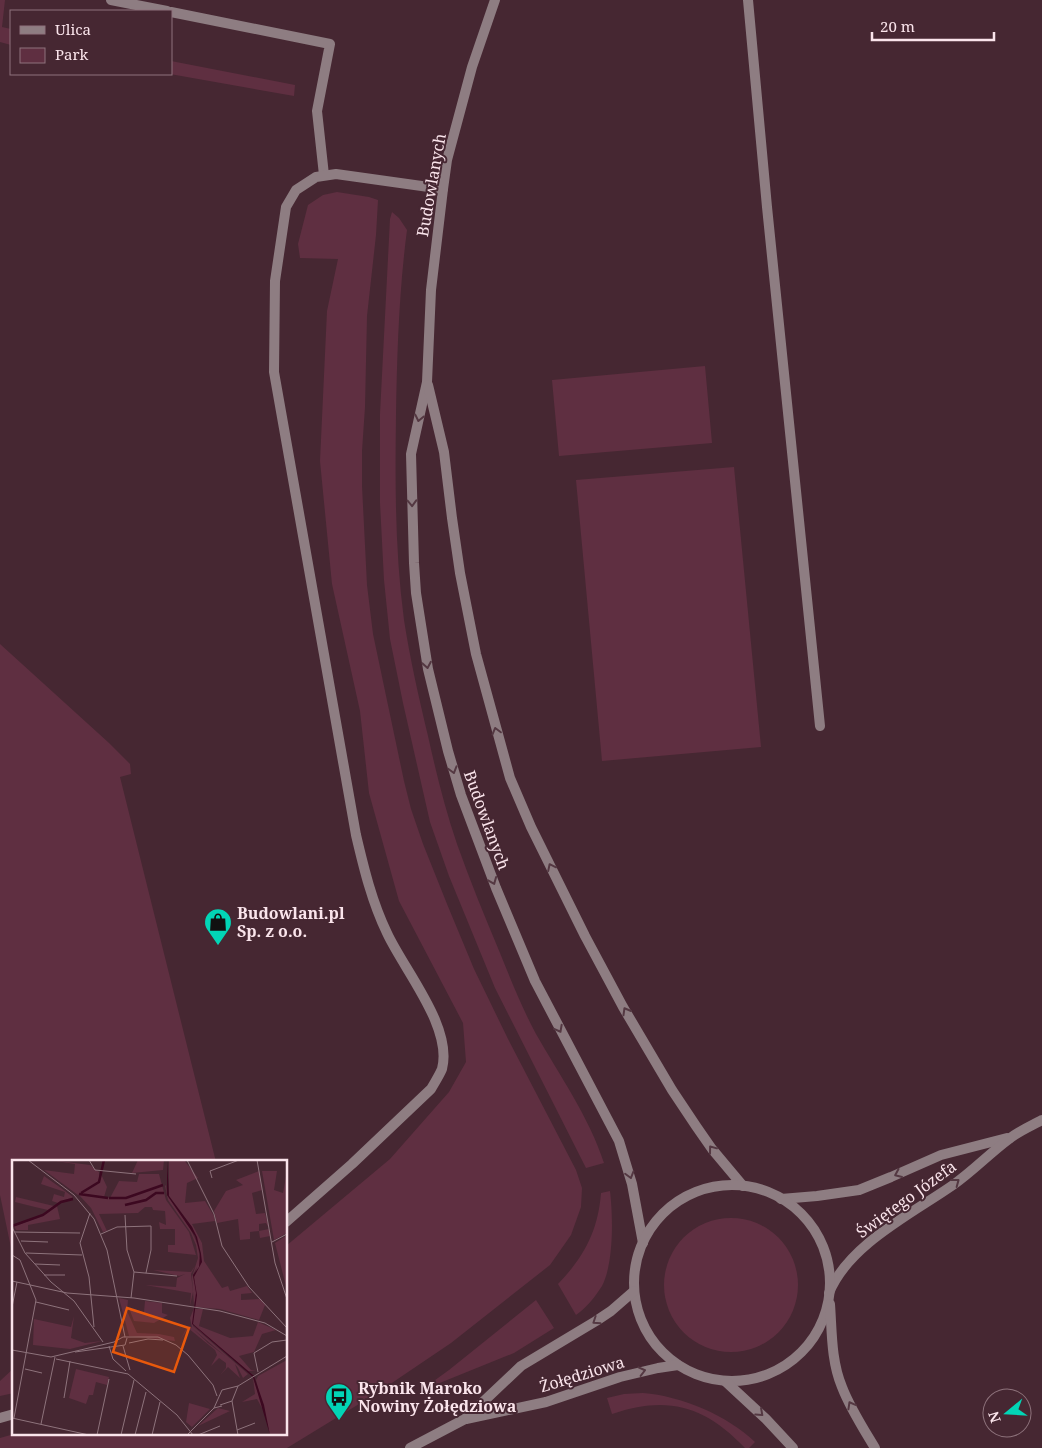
<svg xmlns="http://www.w3.org/2000/svg" width="1042" height="1448" font-family="'Noto Serif',serif">
<style>
.green{fill:#5f2f41}
.lines{fill:none;stroke-linecap:round;stroke-linejoin:round}
.service{stroke:#8e7d82;stroke-width:10}
.minor{stroke:#8e7d82;stroke-width:10}
.tertiary{stroke:#8e7d82;stroke-width:10}
.oneway{stroke:#543842}
.labels{text-anchor:middle;stroke-width:4;stroke-linejoin:round;paint-order:stroke}
.street-label{font-size:16px;fill:#fae4eb;stroke:#462732}
.poi-label{font-size:16px;font-weight:bold;fill:#fae4eb;stroke:#462732;text-anchor:start}
.inset-river{fill:none;stroke:#3c0820;stroke-width:2.5}
.inset-road{fill:none;stroke:#8e737c;stroke-width:1}
.view{fill:#e8590c;fill-opacity:0.15;stroke:#e8590c;stroke-width:2.5}
.inset-edge{fill:none;stroke:#fae4eb;stroke-width:2.5}
</style>
<rect width="100%" height="100%" fill="#462732"/>
<!-- green -->
<g class="green">
<polygon points="0,0 5,0 2,27 11,29 11,45 0,42"/>
<polygon points="171,61 295,85 294,96 170,74"/>
<polygon points="337,192 369,197 378,200 376,235 367,316 365,407 362,451 362,486 367,585 373,634 404,781 411,809 423,844 447,904 474,969 508,1039 576,1170 582,1188 581,1207 571,1235 550,1265 451,1343 377,1393 287,1448 0,1448 0,1438 14,1434 286,1434 286,1246 390,1159 449,1092 466,1062 463,1023 399,901 369,793 360,711 332,584 320,461 327,311 338,259 300,258 298,244 308,205 323,195"/>
<path d="M392 212 399 218 407 230C399 291 397 354 396 415 395 484 395 552 404 620 410 659 419 698 428 736 436 772 445 809 457 844 470 881 485 917 500 953 511 980 522 1008 536 1034 560 1076 589 1117 604 1163L586 1168 495 988 449 876 430 822 403 703 390 639 384 580 380 503V414L390 219Z"/>
<polygon points="705,366 712,443 559,456 552,380"/>
<polygon points="734,467 761,747 602,761 576,480"/>
<polygon points="0,644 109,743 130,764 131,774 120,777 216,1162 14,1162 14,1262 0,1195"/>
<path d="M610 1191C613 1216 614 1263 602 1286 595 1297 587 1307 576 1315L558 1284C584 1257 598 1231 601 1193Z"/>
<circle cx="731" cy="1285" r="67"/>
<polygon points="536,1300 554,1328 514,1353 420,1391 449,1370"/>
<polygon points="14,1368 14,1393 0,1396 0,1381"/>
<path d="M643 1393C681 1396 727 1415 755 1442L749 1448H745C705 1406 668 1395 612 1414L607 1398 624 1394Z"/>
</g>
<g class="lines">
<!-- service -->
<g class="service">
<polyline points="111,0 167,11"/>
<polyline points="748,0 767,207 820,726"/>
<polyline points="171,12 330,44 317,111 324,175"/>
<path d="M286 1222 352 1164 431 1089C435 1082 439 1076 442 1069 453 1027 404 970 387 933 372 902 364 869 356 835L274 372 275 281 286 207 296 190 316 177 336 174 443 189"/>
<polyline points="0,1418 14,1414"/>
</g>
<!-- minor -->
<g class="minor">
<polyline points="781,1199 817,1196 859,1190 891,1177 941,1155 1007,1138"/>
<path d="M829 1293C848 1245 913 1213 953 1185 973 1171 990 1153 1009 1139 1019 1131 1031 1126 1042 1120"/>
</g>
<!-- tertiary -->
<g class="tertiary">
<polyline points="495,0 472,67 447,160 443,189 431,290 427,382 411,454 414,563 416,593 428,669 448,751 461,795 496,888 535,981 619,1141 632,1184 643,1243"/>
<polyline points="428,385 444,452 452,518 460,573 476,654 510,778 531,827 585,936 623,1007 672,1090 696,1126 712,1149 743,1186"/>
<circle cx="732" cy="1283" r="98"/>
<path d="M830 1304C832 1331 831 1361 842 1387 850 1408 863 1428 875 1448"/>
<polyline points="725,1381 766,1419 793,1448"/>
<polyline points="466,1419 546,1402 620,1377 658,1368 678,1365"/>
<polyline points="410,1448 465,1419 521,1366 596,1321 611,1311 634,1291"/>
</g>
</g>
<!-- one-way arrows -->
<defs><path id="oneway-chevron" d="M-2-3.5L2.5 0L-2 3.5" fill="none" stroke-width="1.6" stroke-linecap="round" stroke-linejoin="round" transform="scale(1.25)"/></defs>
<g class="oneway">
<use href="#oneway-chevron" transform="translate(419 418) rotate(102)"/>
<use href="#oneway-chevron" transform="translate(412 503) rotate(88)"/>
<use href="#oneway-chevron" transform="translate(427 665) rotate(80)"/>
<use href="#oneway-chevron" transform="translate(496 731) rotate(-105)"/>
<use href="#oneway-chevron" transform="translate(453 770) rotate(74)"/>
<use href="#oneway-chevron" transform="translate(551 867) rotate(-116)"/>
<use href="#oneway-chevron" transform="translate(493 881) rotate(68)"/>
<use href="#oneway-chevron" transform="translate(626 1011) rotate(-120)"/>
<use href="#oneway-chevron" transform="translate(559 1029) rotate(62)"/>
<use href="#oneway-chevron" transform="translate(712 1149) rotate(-127)"/>
<use href="#oneway-chevron" transform="translate(898 1174) rotate(156)"/>
<use href="#oneway-chevron" transform="translate(630 1175) rotate(74)"/>
<use href="#oneway-chevron" transform="translate(956 1182) rotate(-37)"/>
<use href="#oneway-chevron" transform="translate(596 1321) rotate(146)"/>
<use href="#oneway-chevron" transform="translate(642 1371) rotate(-14)"/>
<use href="#oneway-chevron" transform="translate(851 1405) rotate(-119)"/>
<use href="#oneway-chevron" transform="translate(760 1413) rotate(42)"/>
</g>
<!-- icons -->
<defs>
<g id="shop-pin" transform="scale(1.4375)"><path d="M0 17L-7.5 6A9.5 9.5 0 1 1 7.5 6Z" fill="#02d5b6" stroke="#462732"/><path d="M-5-2.5h2.3a2.7 3.5 0 0 1 5.4 0H5L5.5 6h-11ZM-1.5-2.5h3a1.5 2.3 0 0 0-3 0Z" fill="#111"/></g>
<g id="bus-pin" transform="scale(1.4375)"><path d="M0 17L-7.5 6A9.5 9.5 0 1 1 7.5 6Z" fill="#02d5b6" stroke="#462732"/><path d="M-5-6H5V4H4V6H2V4H-2V6H-4V4H-5ZM-3.5-4V0h7V-4ZM-3.5 1.2v1.5H-2V1.2ZM2 1.2v1.5H3.5V1.2Z" fill="#111"/></g>
</defs>
<g fill-rule="evenodd">
<use href="#shop-pin" x="218" y="922"/>
<use href="#bus-pin" x="339" y="1397"/>
</g>
<g class="labels">
<!-- street labels -->
<g class="street-label">
<text transform="translate(431 185) rotate(-80)" y="6">Budowlanych</text>
<text transform="translate(487 820) rotate(70)" y="6">Budowlanych</text>
<text transform="translate(906 1199) rotate(-36)" y="6">Świętego Józefa</text>
<text transform="translate(582 1374) rotate(-17)" y="6">Żołędziowa</text>
</g>
<!-- poi labels -->
<g class="poi-label">
<text x="237" y="919">Budowlani.pl<tspan x="237" dy="18">Sp. z o.o.</tspan></text>
<text x="358" y="1394">Rybnik Maroko<tspan x="358" dy="18">Nowiny Żołędziowa</tspan></text>
</g>
</g>
<!-- overview -->
<g transform="translate(12 1160)">
<rect width="275" height="275" fill="#462732"/>
<path d="M38 0 78 5 87 12V22L66 35 32 10 62 14 63 4ZM126 0H152L151 10 120 13ZM157 0H172L186 18 175 23 173 43 193 41 202 56 203 61 180 64 190 83 192 101 210 128 216 126 218 131 235 126 240 133 229 134V140L249 139 253 145 247 160 208 149 183 147 182 117 189 94 180 67 157 36ZM247 11 250 30 240 33 244 54 253 53 257 68 254 63 247 64V71L257 69 258 76 248 78 247 71 238 72V79L228 80 226 59 205 63 202 51 214 31 231 25 224 20ZM250 11H265L262 30 271 33 275 11V73L262 80ZM88 12 95 27 92 37 98 38 107 21 125 22 127 14H147L154 40 177 72 184 95 156 92V85H163V69H148L147 62 154 65 153 51 141 50 140 47H133L126 53 87 54 95 71 91 72 79 48 67 35 88 22ZM32 16 49 28 61 37 46 43 40 41 42 34 52 37 53 32 29 24ZM154 25 155 35 178 68 186 85 188 101 181 115 184 133 182 146 180 117 186 98 184 85 179 73 156 40 153 26ZM4 37 42 46 36 50 23 47 3 42ZM45 46 48 59 16 65V70H4L2 66 31 56ZM275 75V130L263 83ZM183 106 179 114 181 132 178 146 179 133 133 125 164 127 165 118 173 114 167 116 141 110 179 112ZM107 138 116 140 115 151 125 173 147 174 162 177 163 181 117 176ZM133 141 150 143V153L156 155 142 163 122 161 117 148 132 152ZM182 148 181 166 236 214 231 218 226 208 223 204 228 218 216 207 208 215 214 208V203L207 198 199 206 205 195 203 190 176 168 169 179 175 167 178 166 196 183 213 196 180 168 178 158ZM183 149H191L187 166 218 178 241 176 246 162 264 170 250 174 242 192 227 196 239 210 244 211H236L183 167 180 162ZM62 156 59 178 73 183 90 181 58 189 21 185 22 159 59 167ZM275 200V275H258L244 220 246 216ZM64 209 97 217 95 225 84 222 81 235H77L74 244 57 238ZM241 218 250 245V248L245 239 230 242 243 234ZM177 243 198 249 180 267 174 262ZM206 248 218 251 186 266Z" fill="#5f2f41"/>
<path d="M155 0 157 36 180 67 185 77 189 94 190 102 182 117 185 135 181 164 242 216 252 245 258 275 241 217 180 164 184 133 181 115 187 107 188 94 183 76 155 35Z" fill="#3c0820"/>
<path class="inset-river" d="M69 33 87 22 92 0M67 34 96 38M97 38H114L151 25M113 45 134 40 144 33H152M0 66 31 55 49 42 61 39"/>
<path class="inset-road" d="M16 0 62 35 82 59 95 90 113 177M77 0 83 10 124 14M175 0 202 54 210 86 237 127 275 168M245 0 263 103 275 139M200 18 198 11 227 0M78 53 68 83 77 117 82 167M113 55 115 90 122 112 119 138M0 67 13 93 39 122 62 141 91 182M3 72 68 73M89 74 105 67 139 66V90L134 113M9 81 36 82M260 82 275 74M14 93 70 95M0 95 8 100 24 140 2 258M23 104 48 105M122 112 165 116M32 115H53M0 121 55 133 122 138 208 151 253 163 275 176M24 142 57 150M0 147 5 122M117 183 136 179 151 180M97 186 101 199 114 211M111 186 118 210M0 190 39 197 102 182 111 177H146L164 185 176 195 201 225 205 236M63 192 113 185 115 178M44 199 116 214 165 255 181 275M13 209 30 213M246 212 242 193 260 182 275 180M52 238 58 201M220 241 226 275M208 245 220 241 226 226M202 248 210 230 226 226 275 196M0 258 77 275M29 264 43 197M225 270 243 263M85 275 97 219M109 275 122 220M123 275 134 232M140 275 148 242M175 275 202 248 210 246M186 275 208 266"/>
<path class="view" d="M115 148 177 168 162 212 101 192Z"/>
<rect width="275" height="275" class="inset-edge"/>
</g>
<!-- legend -->
<rect x="10" y="10" width="162" height="65" fill="#462732" stroke="#8e737c"/>
<rect x="20" y="26" width="25" height="8" fill="#8e7d82" stroke="#8e737c"/>
<text x="55" y="35" font-size="15" fill="#fae4eb">Ulica</text>
<rect x="20" y="48" width="25" height="15" fill="#5f2f41" stroke="#8e737c"/>
<text x="55" y="60" font-size="15" fill="#fae4eb">Park</text>
<!-- north arrow -->
<g transform="translate(1007 1413) rotate(252)"><circle r="24" fill="#462732" stroke="#8e737c"/>
<path d="M0-4L9 19L0 12L-9 19Z" fill="#02d5b6"/>
<text y="-8" font-size="14" font-weight="bold" text-anchor="middle" fill="#fae4eb">N</text>
</g>
<!-- scale -->
<path d="M872 32v8h122v-8" fill="none" stroke="#fae4eb" stroke-width="2.5"/>
<text x="880" y="32" font-size="15" fill="#fae4eb" stroke="#462732" stroke-width="4" paint-order="stroke">20 m</text>
</svg>
